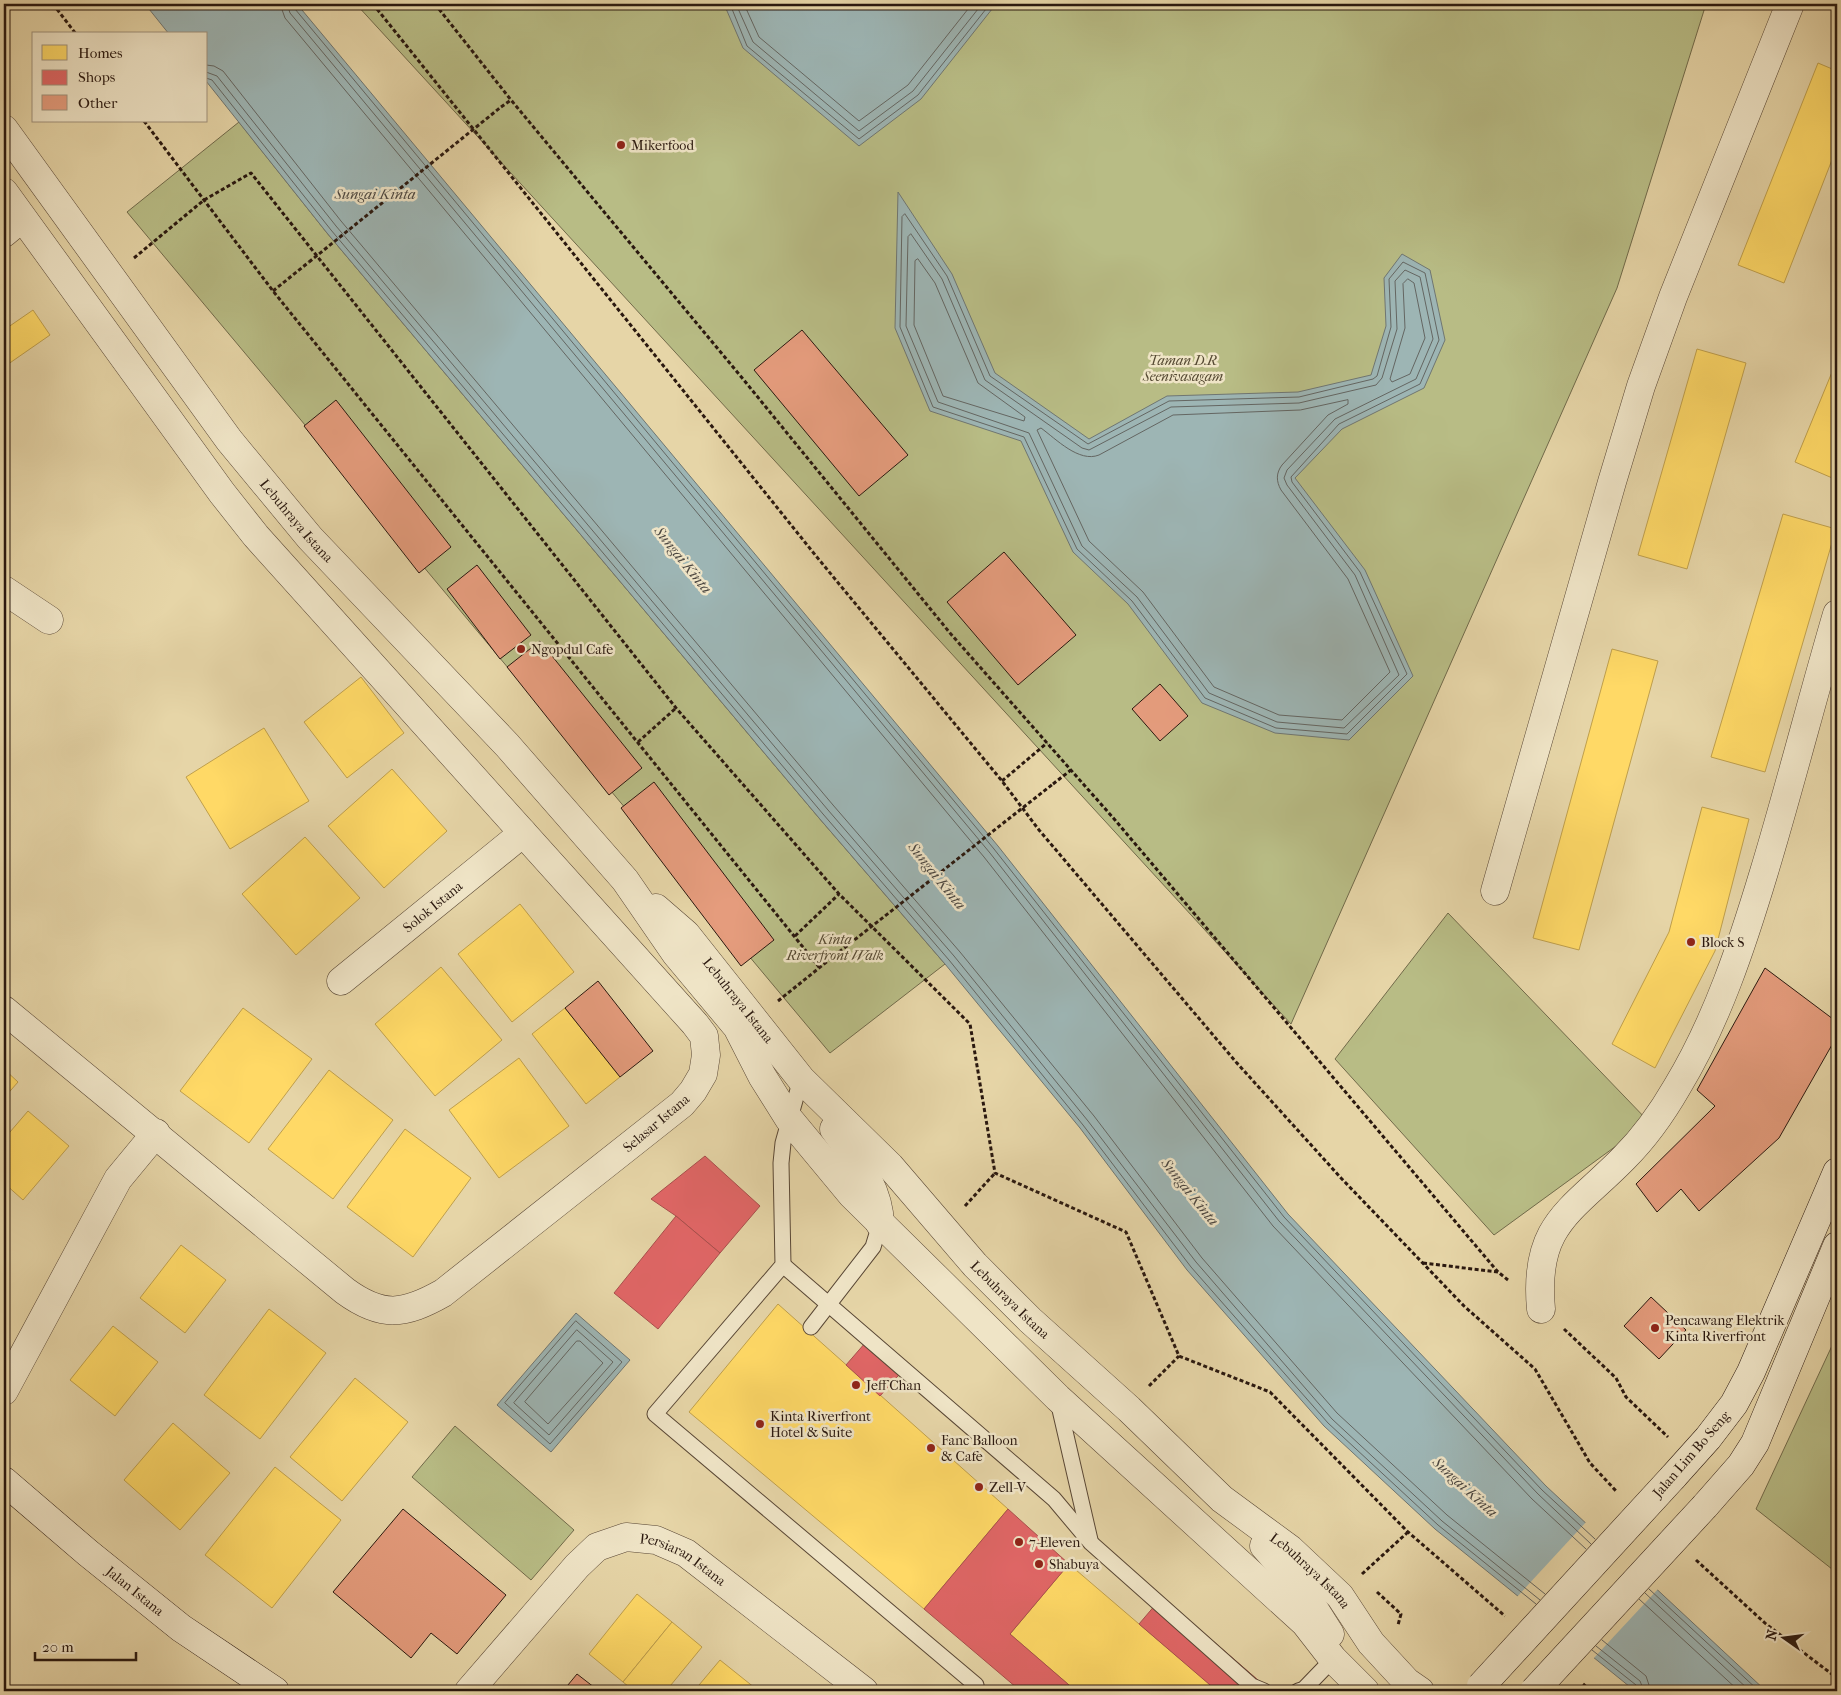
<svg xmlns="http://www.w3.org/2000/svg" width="1841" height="1695" font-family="'IM FELL French Canon',serif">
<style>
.green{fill:#b8bc85;stroke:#716a4a}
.water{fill:#9db5b4;stroke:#6f7672}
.pier{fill:#e6d5a7}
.homes{fill:#ffd966;stroke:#bf9f4c}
.shops{fill:#e06666;stroke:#a94f4c}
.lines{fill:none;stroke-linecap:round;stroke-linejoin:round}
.shore{stroke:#646662;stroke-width:1}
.building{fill:#e59c7d;stroke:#2a180f}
.service-casing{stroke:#594735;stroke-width:17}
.minor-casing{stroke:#594735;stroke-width:29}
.tertiary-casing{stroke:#594735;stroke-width:29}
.secondary-casing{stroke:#2a180f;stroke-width:29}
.path{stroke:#2a180f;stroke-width:3;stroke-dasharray:4 2.5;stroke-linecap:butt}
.service{stroke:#efe4c6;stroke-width:15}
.minor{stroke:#efe4c6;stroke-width:28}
.tertiary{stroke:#efe4c6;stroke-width:28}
.secondary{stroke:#efe4c6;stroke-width:28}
.secondary-bridge-casing{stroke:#2a180f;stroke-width:29;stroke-linecap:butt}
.path-bridge{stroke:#2a180f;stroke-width:3;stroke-dasharray:4 2.5;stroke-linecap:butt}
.secondary-bridge{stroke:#efe4c6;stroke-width:28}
.poi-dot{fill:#8f2418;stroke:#efe4c6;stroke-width:2}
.labels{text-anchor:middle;stroke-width:5;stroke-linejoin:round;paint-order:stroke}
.poi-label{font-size:14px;fill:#2a180f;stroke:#efe4c6;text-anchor:start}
.park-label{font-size:14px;font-style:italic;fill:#554932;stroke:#efe4c6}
.street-label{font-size:14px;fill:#2a180f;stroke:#efe4c6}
.water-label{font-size:15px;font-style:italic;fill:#4c4741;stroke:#efe4c6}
</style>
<rect width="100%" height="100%" fill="#e6d5a7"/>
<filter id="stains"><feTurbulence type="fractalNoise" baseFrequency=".004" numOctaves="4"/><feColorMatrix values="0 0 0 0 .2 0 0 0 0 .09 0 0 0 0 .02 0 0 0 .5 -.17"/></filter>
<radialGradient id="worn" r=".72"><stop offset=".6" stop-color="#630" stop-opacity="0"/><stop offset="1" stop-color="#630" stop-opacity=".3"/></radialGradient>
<!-- green -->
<g class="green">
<polygon points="356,4 1706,4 1617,288 1291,1024"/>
<polygon points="239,122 327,233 819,818 945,964 830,1053 127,212"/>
<polygon points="1448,913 1649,1122 1494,1235 1335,1059"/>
<polygon points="1837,1335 1837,1573 1756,1509"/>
<polygon points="455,1426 574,1530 531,1580 412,1477"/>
</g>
<!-- water -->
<g class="water">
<polygon points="145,4 297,4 998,846 1288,1214 1546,1486 1766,1691 1635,1691 1435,1529 1324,1426 1187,1270 1080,1128 945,964 819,818 327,233 206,81 206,34 169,34"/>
<polygon points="724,4 996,4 921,99 859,146 743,48"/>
<polygon points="898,192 952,274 995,373 1089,439 1167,396 1298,392 1371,375 1386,326 1384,278 1402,254 1430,270 1445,340 1424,388 1342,429 1295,478 1365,570 1413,676 1349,740 1275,733 1202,703 1128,604 1073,552 1021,441 930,411 895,328"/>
<polygon points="576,1313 630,1360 551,1452 497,1405"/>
</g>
<!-- pier -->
<polygon class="pier" points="1587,1521 1659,1588 1592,1660 1516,1598"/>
<!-- homes -->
<g class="homes">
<polygon points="1818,63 1837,71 1837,147 1784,283 1738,265"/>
<polygon points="33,310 50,335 4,367 4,330"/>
<polygon points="1697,349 1746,363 1687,569 1638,555"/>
<polygon points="1837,360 1837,480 1795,462"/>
<polygon points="1783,514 1836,529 1765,772 1711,757"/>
<polygon points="1612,649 1658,661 1579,950 1533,938"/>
<polygon points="361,677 404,733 347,778 304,722"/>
<polygon points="264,728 309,801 230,849 186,777"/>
<polygon points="392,769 447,831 384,888 328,826"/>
<polygon points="1702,807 1749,819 1715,951 1655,1068 1612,1044 1669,932"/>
<polygon points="305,837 360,898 296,955 242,894"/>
<polygon points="520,904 574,972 512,1022 458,954"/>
<polygon points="441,967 502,1040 435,1096 375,1024"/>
<polygon points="243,1008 312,1059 249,1143 180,1091"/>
<polygon points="565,1008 620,1077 586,1104 532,1034"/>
<polygon points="519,1058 569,1126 499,1178 449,1110"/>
<polygon points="4,1069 18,1082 4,1098"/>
<polygon points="329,1070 393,1120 333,1199 268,1149"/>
<polygon points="28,1111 69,1146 23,1200 4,1183 4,1139"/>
<polygon points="405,1129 471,1178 413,1257 347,1207"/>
<polygon points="181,1245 226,1280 185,1333 140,1298"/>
<polygon points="778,1304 1008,1509 924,1609 689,1412"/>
<polygon points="269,1309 326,1353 260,1439 204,1395"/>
<polygon points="113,1326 158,1362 115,1416 70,1380"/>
<polygon points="355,1378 408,1422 342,1501 290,1457"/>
<polygon points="173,1423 230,1473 180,1530 124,1480"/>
<polygon points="275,1467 341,1520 272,1608 205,1555"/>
<polygon points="1069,1564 1139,1624 1218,1691 1076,1691 1010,1634"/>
<polygon points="637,1594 672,1622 623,1682 589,1654"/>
<polygon points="672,1622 702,1647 666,1691 634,1691 623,1682"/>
<polygon points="720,1660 755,1688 752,1691 694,1691"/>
</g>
<!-- shops -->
<g class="shops">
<polygon points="705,1156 760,1206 720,1253 676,1216 651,1199"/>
<polygon points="676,1216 720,1253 658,1329 614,1293"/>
<polygon points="872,1335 907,1366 880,1396 846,1365"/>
<polygon points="1008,1509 1069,1564 1010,1634 1076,1691 1014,1691 1017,1688 924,1609"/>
<polygon points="1162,1597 1258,1680 1249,1691 1217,1691 1139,1624"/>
</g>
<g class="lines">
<!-- shore -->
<g class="shore">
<polyline points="280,4 285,18 984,857 1273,1226 1532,1499 1586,1549"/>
<polyline points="287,4 290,13 990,853 1279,1221 1538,1494 1591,1544"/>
<polyline points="294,4 295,9 994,849 1284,1217 1542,1490 1595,1539"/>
<polyline points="730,4 747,46 859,139 918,95 990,4"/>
<polyline points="736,4 753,42 859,131 913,91 982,4"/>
<polyline points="744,4 759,37 859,121 908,85 972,4"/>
<polyline points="206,65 214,66 223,71 341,221 833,805 960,952 1094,1116 1202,1258 1337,1413 1447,1515 1545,1594"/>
<polyline points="206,72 217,76 336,226 828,810 954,956 1088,1121 1196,1262 1332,1419 1442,1521 1540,1600"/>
<polyline points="206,78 212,80 331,230 823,814 949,960 1083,1125 1191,1267 1328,1423 1438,1525 1536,1604"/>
<polygon points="905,214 947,276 990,376 1088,444 1169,401 1299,397 1373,379 1377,376 1391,327 1389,279 1403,262 1425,273 1439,340 1420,384 1339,424 1291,477 1292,482 1360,572 1407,674 1347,734 1276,728 1205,698 1132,601 1077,549 1024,437 933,407 900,327 902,217"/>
<polygon points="911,234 942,279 985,380 1082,448 1089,450 1171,407 1299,403 1376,385 1382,378 1397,329 1395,281 1405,270 1420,277 1433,339 1416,379 1335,419 1287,470 1284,478 1287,485 1355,575 1399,675 1344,728 1277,722 1209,693 1137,597 1082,546 1029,433 938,402 906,326 908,237"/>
<polygon points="918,259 935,283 978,383 1025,417 1024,421 943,396 914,325 915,261"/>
<polygon points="1408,279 1414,283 1425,338 1410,374 1392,382 1390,379 1405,328 1403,284"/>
<path d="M1348 400V404L1328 415 1282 465C1276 473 1276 481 1281 490L1348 579 1390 672 1342 720 1279 715 1214 687 1143 592 1089 541 1037 430 1041 428C1056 439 1079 463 1099 455L1173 415 1300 410Z"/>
<polygon points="576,1321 622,1362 550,1444 505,1403"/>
<polygon points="577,1330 613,1362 549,1435 514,1403"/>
<polygon points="577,1341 580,1341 603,1363 548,1424 525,1402"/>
<polyline points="1649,1589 1759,1691"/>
<polyline points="1645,1593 1750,1691"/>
<polyline points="1639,1599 1739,1691"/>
<polyline points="1602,1640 1646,1676 1651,1691"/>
<polyline points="1596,1646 1640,1681 1644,1691"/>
<polyline points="1592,1650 1636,1685 1638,1691"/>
</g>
</g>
<!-- building -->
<g class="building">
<polygon points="802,330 908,455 859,496 754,370"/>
<polygon points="336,400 451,547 419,573 304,426"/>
<polygon points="1004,552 1076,635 1018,685 947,602"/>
<polygon points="477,565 531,635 500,659 447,589"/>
<polygon points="540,641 642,768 609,795 507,667"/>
<polygon points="1160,684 1188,716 1160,741 1132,709"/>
<polygon points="654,782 774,940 741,966 621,808"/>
<polygon points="1765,968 1837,1022 1837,1036 1779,1138 1699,1211 1681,1189 1657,1212 1636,1184 1715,1106 1697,1090"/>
<polygon points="598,981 653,1051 620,1077 565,1008"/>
<polygon points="1651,1297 1686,1330 1659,1359 1624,1326"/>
<polygon points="403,1509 506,1595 457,1654 431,1633 411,1658 333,1592"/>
<polygon points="577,1674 599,1691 563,1691"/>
</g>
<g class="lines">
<!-- service casing -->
<g class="service-casing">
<g id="service">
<polyline points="801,1079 783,1143 781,1163 783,1265 655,1414 976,1685 972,1691"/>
<polyline points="783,1265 1054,1499 1091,1543 1252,1686 1264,1691"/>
<polyline points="811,1327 873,1247 880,1224"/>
<polyline points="1058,1401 1090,1540"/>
<polyline points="1298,1691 1304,1689 1333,1659"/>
</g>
</g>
<!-- minor casing -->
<g class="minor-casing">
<g id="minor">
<path d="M4 192 222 493 256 536 695 1024 704 1036 706 1055 703 1074 693 1091 682 1104 443 1293C404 1315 382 1318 345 1291L4 1010"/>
<polyline points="4,233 22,218"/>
<polyline points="4,590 49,620"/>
<polyline points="1495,891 1612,482 1641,386 1673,297 1790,4"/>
<path id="s1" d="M341 981 523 833"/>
<path d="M1541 1309C1533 1224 1572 1211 1624 1158 1645 1137 1662 1113 1677 1087 1717 1021 1742 945 1764 872 1790 786 1812 699 1837 614"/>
<polyline points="4,1391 118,1179 156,1133"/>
<path id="s2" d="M469 1691 577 1566 597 1547 626 1537 656 1540 686 1553 864 1691"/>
</g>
</g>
<!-- tertiary casing -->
<g class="tertiary-casing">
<g id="tertiary">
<path id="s3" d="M4 129 229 440 310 538 507 745 625 880 676 954 737 1027 762 1076 789 1119 852 1195 1058 1398 1305 1623 1333 1659 1365 1691"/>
<path id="s4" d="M656 908 686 934 801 1079 890 1166 975 1265 1030 1320 1129 1409 1222 1499 1290 1549 1340 1596 1371 1643 1407 1682 1420 1691"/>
<path d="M834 1129C855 1159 879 1186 880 1224"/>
<polyline points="1264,1546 1301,1588 1330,1634"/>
</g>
</g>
<!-- secondary casing -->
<g class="secondary-casing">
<g id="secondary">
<polyline points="1673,1477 1708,1438 1734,1404 1751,1372 1837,1172"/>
<path id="s5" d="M4 1481 88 1553 181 1628 275 1691"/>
<polyline points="1705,1506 1741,1465 1755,1443 1837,1246"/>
</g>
</g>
<!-- path -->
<g class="path">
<polyline points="53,4 76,34"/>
<polyline points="373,4 816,556 1002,781 1039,830 1236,1062 1341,1178 1464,1306 1535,1369 1590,1463 1617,1492"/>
<polyline points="435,4 511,100 743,379 950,633 1115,820 1498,1272"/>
<polyline points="501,107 511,100"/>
<polyline points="144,121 273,291 819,967"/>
<polyline points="134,258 204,200 251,173 676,708 839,894 970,1024 995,1173 1126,1232 1179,1356 1270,1392 1408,1532 1505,1616"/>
<polyline points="273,291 309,262"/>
<polyline points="638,742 676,708"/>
<polyline points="1002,781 1047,743"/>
<polyline points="1053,784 1071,770"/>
<polyline points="795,936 839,894"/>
<polyline points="778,1001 834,956"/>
<polyline points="965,1206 995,1173"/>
<polyline points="1423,1263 1498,1272 1508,1280"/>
<polyline points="1564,1329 1616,1378 1626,1397 1668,1437"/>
<polyline points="1149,1386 1179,1356"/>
<polyline points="1696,1560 1766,1624 1837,1678"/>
<polyline points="1362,1574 1408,1532"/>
<polyline points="1377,1592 1401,1614 1398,1625"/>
<polyline points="1583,1684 1591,1691"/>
</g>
<!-- service -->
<use href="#service" class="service"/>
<!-- minor -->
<use href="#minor" class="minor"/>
<!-- tertiary -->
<use href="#tertiary" class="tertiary"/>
<!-- secondary -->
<use href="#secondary" class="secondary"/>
<!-- secondary-bridge casing -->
<g class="secondary-bridge-casing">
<g id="secondary-bridge">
<polyline points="1481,1686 1673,1477"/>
<polyline points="1534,1691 1705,1506"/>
</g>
</g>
<!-- path-bridge -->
<g class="path-bridge">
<polyline points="309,262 501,107"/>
<polyline points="834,956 1053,784"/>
</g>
<!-- secondary-bridge -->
<use href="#secondary-bridge" class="secondary-bridge"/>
</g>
<!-- markers -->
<g class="poi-dot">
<circle cx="621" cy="145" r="5"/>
<circle cx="521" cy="649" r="5"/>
<circle cx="1691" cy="942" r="5"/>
<circle cx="1655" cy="1328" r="5"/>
<circle cx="856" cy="1385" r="5"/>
<circle cx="760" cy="1424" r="5"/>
<circle cx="931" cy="1448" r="5"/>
<circle cx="979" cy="1487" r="5"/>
<circle cx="1019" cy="1542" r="5"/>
<circle cx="1039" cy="1564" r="5"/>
</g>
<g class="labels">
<!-- poi labels -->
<g class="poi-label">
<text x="631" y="150">Mikerfood</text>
<text x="531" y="654">Ngopdul Cafe</text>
<text x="1701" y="947">Block S</text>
<text x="1665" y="1325">Pencawang Elektrik<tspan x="1665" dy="16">Kinta Riverfront</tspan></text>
<text x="866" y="1390">Jeff Chan</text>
<text x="770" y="1421">Kinta Riverfront<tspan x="770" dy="16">Hotel &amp; Suite</tspan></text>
<text x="941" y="1445">Fanc Balloon<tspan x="941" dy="16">&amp; Cafe</tspan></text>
<text x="989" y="1492">Zell-V</text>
<text x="1029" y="1547">7-Eleven</text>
<text x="1049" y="1569">Shabuya</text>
</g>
<!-- park labels -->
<g class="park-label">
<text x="1183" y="365">Taman D.R<tspan x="1183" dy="16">Seenivasagam</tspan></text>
<text x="835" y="944">Kinta<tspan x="835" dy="16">Riverfront Walk</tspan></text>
</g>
<!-- street labels -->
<g class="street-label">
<text dy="5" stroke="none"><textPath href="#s3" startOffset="489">Lebuhraya Istana</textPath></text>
<text dy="5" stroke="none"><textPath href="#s1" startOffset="118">Solok Istana</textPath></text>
<text dy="5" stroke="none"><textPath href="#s4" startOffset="124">Lebuhraya Istana</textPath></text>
<text transform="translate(656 1123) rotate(-40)" y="5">Selasar Istana</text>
<text dy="5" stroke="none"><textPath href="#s4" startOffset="529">Lebuhraya Istana</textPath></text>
<text transform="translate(1691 1454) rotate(-49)" y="5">Jalan Lim Bo Seng</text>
<text dy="5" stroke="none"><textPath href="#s2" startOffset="286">Persiaran Istana</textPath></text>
<text dy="5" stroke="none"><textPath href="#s4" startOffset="934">Lebuhraya Istana</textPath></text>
<text dy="5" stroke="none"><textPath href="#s5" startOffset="171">Jalan Istana</textPath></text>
</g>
<!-- water labels -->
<g class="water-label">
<text x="375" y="199">Sungai Kinta</text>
<text transform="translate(683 560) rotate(51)" y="5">Sungai Kinta</text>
<text transform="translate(937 876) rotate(51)" y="5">Sungai Kinta</text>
<text transform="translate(1190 1192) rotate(51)" y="5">Sungai Kinta</text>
<text transform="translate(1465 1487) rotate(42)" y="5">Sungai Kinta</text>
</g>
</g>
<!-- margin -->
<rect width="1841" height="1695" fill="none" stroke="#e6d5a7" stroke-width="20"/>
<rect x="5" y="5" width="1831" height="1685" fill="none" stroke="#2a180f" stroke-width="2.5"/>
<rect x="10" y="10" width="1821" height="1675" fill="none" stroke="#2a180f"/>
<!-- legend -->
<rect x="32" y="32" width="175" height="90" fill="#efe4c6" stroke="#a0927d"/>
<rect x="42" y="45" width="25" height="15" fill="#ffd966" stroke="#a0927d"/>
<text x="78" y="58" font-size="15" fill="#2a180f">Homes</text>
<rect x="42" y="70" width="25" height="15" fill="#e06666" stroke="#a0927d"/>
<text x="78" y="82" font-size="15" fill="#2a180f">Shops</text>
<rect x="42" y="95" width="25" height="15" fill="#e59c7d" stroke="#a0927d"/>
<text x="78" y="108" font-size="15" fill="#2a180f">Other</text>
<!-- north arrow -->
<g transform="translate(1784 1638) rotate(284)" stroke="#efe4c6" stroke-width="4" paint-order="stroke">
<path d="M0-4L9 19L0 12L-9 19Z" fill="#2a180f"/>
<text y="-8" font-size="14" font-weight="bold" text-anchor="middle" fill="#2a180f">N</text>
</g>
<!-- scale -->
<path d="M35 1652v8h101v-8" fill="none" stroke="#2a180f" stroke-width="2.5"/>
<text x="42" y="1652" font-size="15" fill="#2a180f" stroke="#efe4c6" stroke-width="4" paint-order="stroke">20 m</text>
<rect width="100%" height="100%" filter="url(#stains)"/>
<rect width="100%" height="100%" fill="url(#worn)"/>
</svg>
